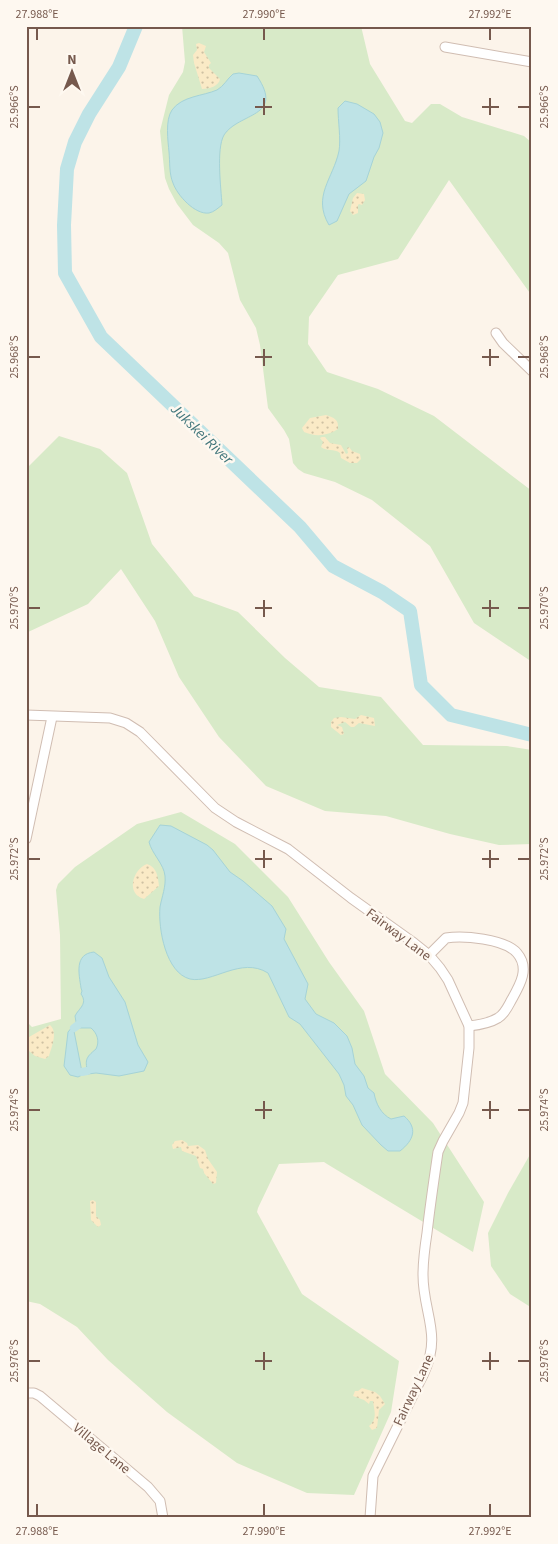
<svg xmlns="http://www.w3.org/2000/svg" width="558" height="1544" font-family="'Source Sans 3',sans-serif">
<style>
.grass{fill:#d8eac8}
.sand{fill:url(#sand-dots)}
.water{fill:#bee3e6;stroke:#a5d3d7}
.lines{fill:none;stroke-linecap:round;stroke-linejoin:round}
.canal{stroke:#bee3e6;stroke-width:8}
.river{stroke:#bee3e6;stroke-width:14}
.street-casing{stroke:#d0bdb2;stroke-width:11}
.street{stroke:#fff;stroke-width:9}
.ticks{fill:none;stroke:#76594d;stroke-width:2}
.labels{text-anchor:middle;stroke-width:5;stroke-linejoin:round;paint-order:stroke}
.street-label{font-size:14px;fill:#76594d;stroke:#fef8f0}
.water-label{font-size:15px;font-style:italic;fill:#41767b;stroke:#fef8f0}
.neatline{fill:none;stroke:#76594d;stroke-width:2}
.ticks-label{font-size:12px;text-anchor:middle;fill:#76594d}
</style>
<defs>
<pattern id="sand-dots" width="8" height="8" patternUnits="userSpaceOnUse" patternTransform="scale(1.25)"><rect width="8" height="8" fill="#faeac6"/><path d="M2 2h.1M6 6h.1" fill="none" stroke="#cfc1a3" stroke-width="1.8" stroke-linecap="round"/></pattern>
</defs>
<rect width="100%" height="100%" fill="#fcf4ea"/>
<!-- grass -->
<g class="grass">
<polygon points="182,26 361,26 370,64 405,121 412,123 431,104 440,104 462,117 524,136 532,143 532,296 449,180 398,259 338,275 309,317 308,344 327,372 378,389 434,416 532,491 532,662 474,623 430,546 372,500 335,482 304,473 298,469 293,463 289,439 284,430 268,408 260,345 256,328 240,300 228,253 219,243 193,225 177,204 169,189 165,178 160,131 169,95 183,72 185,62"/>
<polygon points="59,436 100,449 127,473 152,544 194,596 238,612 285,658 319,687 381,697 423,745 507,746 532,750 532,844 499,845 450,834 386,816 325,811 266,786 219,737 179,677 155,621 121,569 88,604 26,633 26,469"/>
<polygon points="181,812 235,844 288,897 329,962 364,1011 385,1074 433,1123 484,1202 473,1252 327,1164 324,1162 279,1164 258,1208 257,1212 302,1294 399,1361 391,1412 354,1495 307,1493 237,1463 167,1412 108,1360 77,1327 40,1304 26,1301 26,1021 32,1027 61,1019 60,935 56,890 58,884 75,867 137,824"/>
<polygon points="532,1151 532,1308 510,1294 491,1266 488,1233 508,1193"/>
</g>
<!-- sand -->
<g class="sand">
<path d="M199 43 206 46 204 52 211 63 209 65V68L220 79C219 86 209 89 202 89L194 63 193 55 197 50 196 44Z"/>
<polygon points="357,193 364,194 365,200 362,205 359,204 358,205 358,213 353,215 350,211 353,198"/>
<path d="M326 415C334 418 339 419 338 429 328 436 315 437 304 432L302 428 310 418Z"/>
<path d="M322 437H325L330 443 341 445 346 454 348 453 347 448 349 447 352 451 360 454 361 459 357 463H350L341 458 340 453C334 448 327 452 321 447L323 442 320 438Z"/>
<polygon points="361,715 374,718 375,726 359,723 354,727 351,727 345,722 337,725 342,727 344,734 341,735 331,727 331,722 334,718 341,717 355,719"/>
<path d="M147 864C157 867 158 877 159 886L144 899C126 894 132 870 147 864Z"/>
<path d="M50 1025C58 1032 52 1046 49 1056L45 1059 35 1056 29 1051V1037Z"/>
<polygon points="182,1140 187,1143 188,1146 198,1145 205,1150 208,1159 217,1172 216,1183 213,1184 204,1173 203,1169 200,1168 196,1156 182,1151 181,1147 173,1149 172,1145 175,1141"/>
<polygon points="93,1200 96,1202 96,1216 100,1220 101,1225 98,1227 91,1220 90,1201"/>
<path d="M362 1388 375 1392 380 1396 385 1404 379 1410 377 1428 372 1430 369 1426C378 1419 374 1410 373 1401H370L369 1404 364 1400 353 1396 355 1391H358Z"/>
</g>
<!-- water -->
<g class="water">
<path d="M239 73 257 76C285 118 239 112 224 135 216 149 221 188 222 205 218 208 214 212 209 213 195 215 177 195 173 183 169 174 170 162 169 152 168 141 165 120 172 110 182 96 203 96 217 90 224 86 227 79 233 74Z"/>
<path d="M345 101 357 104 374 114 380 122 383 133 379 148 374 157 366 181 349 194 337 221 329 225C312 196 333 179 339 151 341 139 338 121 338 108Z"/>
<path d="M160 825 171 826 207 845 213 850 230 872 243 881 272 906 286 929 284 939 308 984 305 999 316 1014 334 1023 347 1036 352 1048 355 1064 364 1076 368 1088 374 1093C376 1104 381 1114 391 1119L404 1116C418 1128 414 1140 400 1151H388L381 1145 362 1125 353 1105 346 1096 344 1085 339 1074 300 1024 289 1017 268 973C241 956 212 984 190 979 166 973 158 929 160 907 162 896 166 887 165 876 164 864 152 854 149 842Z"/>
<path d="M94 952 102 958 109 977 125 1002 138 1045 148 1062 144 1071 119 1076 96 1073 88 1074C85 1060 85 1058 96 1049 100 1041 97 1033 91 1028H79L76 1022 75 1016C79 1008 88 1004 81 994L82 991 81 988C79 974 74 954 94 952Z"/>
<polygon points="73,1026 82,1072 82,1075 78,1077 70,1075 64,1066 68,1032"/>
</g>
<g class="lines">
<!-- canal -->
<g class="canal">
<polyline points="74,1028 78,1025"/>
<polyline points="82,1072 87,1071"/>
</g>
<!-- river -->
<polyline class="river" points="136,26 119,67 89,114 75,142 67,169 64,225 65,273 101,337 300,527 333,566 382,592 410,611 421,685 451,715 532,735"/>
<!-- street casing -->
<g class="street-casing">
<g id="street">
<polyline points="445,47 532,62"/>
<polyline points="496,333 503,343 532,371"/>
<path d="M26 715 110 718 126 723 140 732 215 808 236 822 288 849 351 898 414 943 429 955 440 968 448 980 469 1026V1048L463 1103 459 1113 443 1141 438 1152C434 1179 430 1206 427 1233 425 1246 423 1261 423 1275 423 1313 442 1334 424 1373L373 1476 370 1518"/>
<polyline points="26,839 52,717"/>
<path d="M429 955 446 938C463 935 505 939 517 953 530 968 520 985 512 999 508 1006 505 1014 498 1018 490 1023 478 1025 469 1026"/>
<polyline points="26,1393 34,1393 40,1396 148,1487 160,1501 163,1518"/>
</g>
</g>
<!-- street -->
<use href="#street" class="street"/>
</g>
<!-- ticks -->
<path class="ticks" d="M37 28V40M264 28V40M490 28V40M264 98V115M490 98V115M28 107H40M255 107H272M482 107H499M518 107H530M264 349V366M490 349V366M28 357H40M255 357H272M482 357H499M518 357H530M264 600V617M490 600V617M28 608H40M255 608H272M482 608H499M518 608H530M264 850V868M490 850V868M28 859H40M255 859H272M482 859H499M518 859H530M264 1101V1119M490 1101V1119M28 1110H40M255 1110H272M482 1110H499M518 1110H530M264 1352V1370M490 1352V1370M28 1361H40M255 1361H272M482 1361H499M518 1361H530M37 1504V1516M264 1504V1516M490 1504V1516"/>
<g class="labels">
<!-- street labels -->
<g class="street-label">
<text transform="translate(399 934) rotate(37)" y="5">Fairway Lane</text>
<text transform="translate(413 1390) rotate(-65)" y="5">Fairway Lane</text>
<text transform="translate(102 1448) rotate(40)" y="5">Village Lane</text>
</g>
<!-- water labels -->
<g class="water-label">
<text transform="translate(202 434) rotate(44)" y="5">Jukskei River</text>
</g>
</g>
<!-- border -->
<rect width="558" height="1544" fill="none" stroke="#fef8f0" stroke-width="55"/>
<!-- north arrow -->
<g transform="translate(72 72)" stroke="#fef8f0" stroke-width="4" paint-order="stroke">
<path d="M0-4L9 19L0 12L-9 19Z" fill="#76594d"/>
<text y="-8" font-size="14" font-weight="bold" text-anchor="middle" fill="#76594d">N</text>
</g>
<rect x="28" y="28" width="502" height="1488" class="neatline"/>
<g class="ticks-label">
<text x="37" y="18">27.988°E</text>
<text x="264" y="18">27.990°E</text>
<text x="490" y="18">27.992°E</text>
<text transform="translate(14 107) rotate(-90)" y="4">25.966°S</text>
<text transform="translate(544 107) rotate(-90)" y="4">25.966°S</text>
<text transform="translate(14 357) rotate(-90)" y="4">25.968°S</text>
<text transform="translate(544 357) rotate(-90)" y="4">25.968°S</text>
<text transform="translate(14 608) rotate(-90)" y="4">25.970°S</text>
<text transform="translate(544 608) rotate(-90)" y="4">25.970°S</text>
<text transform="translate(14 859) rotate(-90)" y="4">25.972°S</text>
<text transform="translate(544 859) rotate(-90)" y="4">25.972°S</text>
<text transform="translate(14 1110) rotate(-90)" y="4">25.974°S</text>
<text transform="translate(544 1110) rotate(-90)" y="4">25.974°S</text>
<text transform="translate(14 1361) rotate(-90)" y="4">25.976°S</text>
<text transform="translate(544 1361) rotate(-90)" y="4">25.976°S</text>
<text x="37" y="1535">27.988°E</text>
<text x="264" y="1535">27.990°E</text>
<text x="490" y="1535">27.992°E</text>
</g>
</svg>
